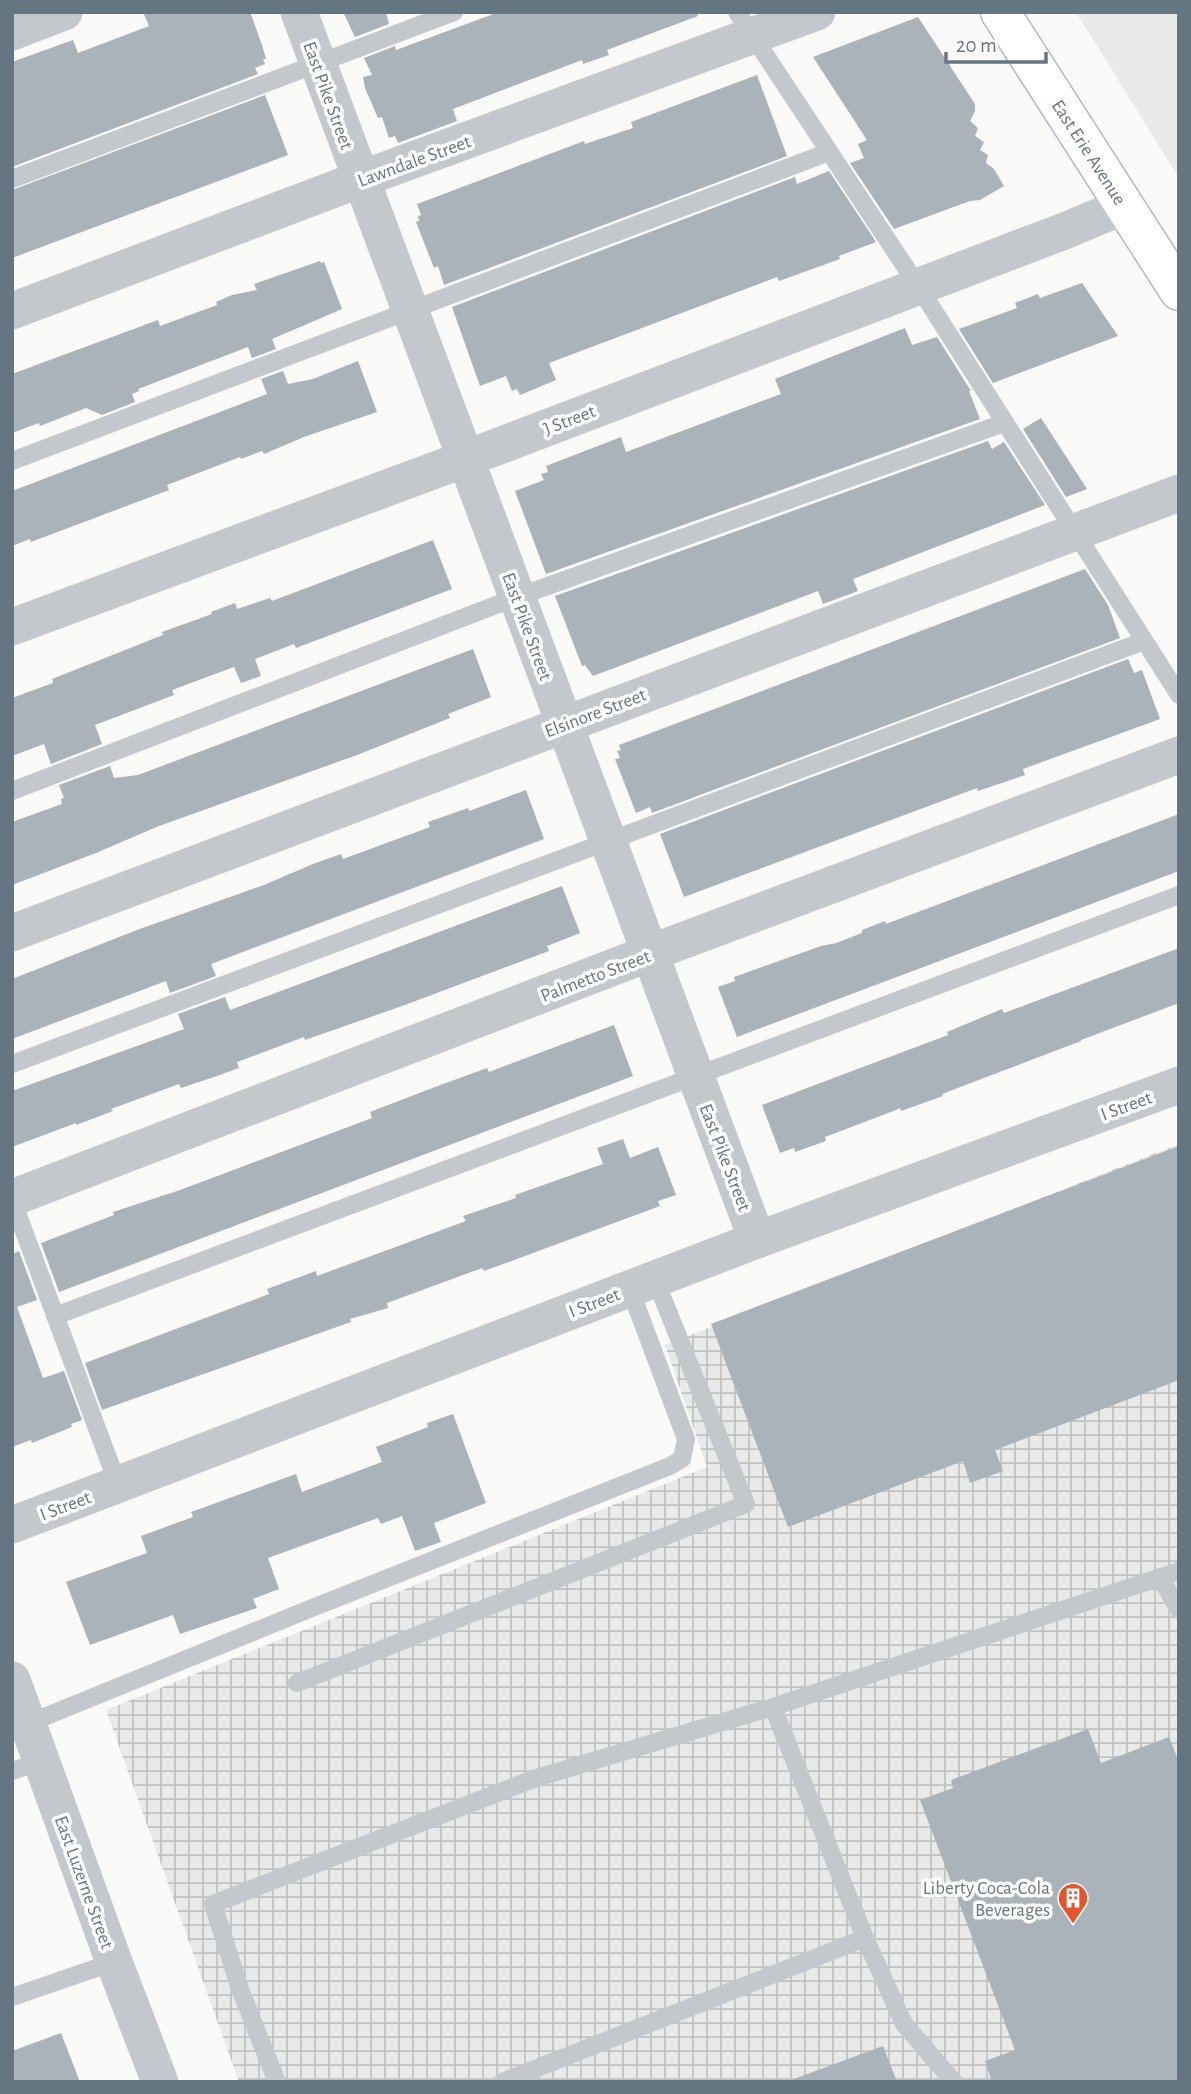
<svg xmlns="http://www.w3.org/2000/svg" width="1191" height="2094" font-family="'Alegreya Sans',sans-serif">
<style>
.built{fill:#e8e9e9}
.industrial{fill:url(#industrial-grid)}
.building{fill:#aab3b9}
.lines{fill:none;stroke-linecap:round;stroke-linejoin:round}
.secondary-casing{stroke:#b3babf;stroke-width:41}
.service{stroke:#c3c8cc;stroke-width:18}
.minor{stroke:#c3c8cc;stroke-width:37}
.secondary{stroke:#fff;stroke-width:38}
.labels{text-anchor:middle;stroke-width:7;stroke-linejoin:round;paint-order:stroke}
.street-label{font-size:19px;fill:#657683;stroke:#fff}
.poi-label{font-size:19px;fill:#657683;stroke:#fff;text-anchor:end}
</style>
<defs>
<pattern id="industrial-grid" width="8" height="8" patternUnits="userSpaceOnUse" patternTransform="scale(1.75)"><rect width="8" height="8" fill="#e8e9e9"/><path d="M0 4h8M4 0v8" fill="none" stroke="#c0c1c2"/></pattern>
</defs>
<rect width="100%" height="100%" fill="#fafaf8"/>
<!-- built -->
<polygon class="built" points="1076,12 1179,12 1179,178"/>
<!-- industrial -->
<polygon class="industrial" points="1179,1144 1179,2082 239,2082 106,1710 707,1467 665,1345"/>
<!-- building -->
<g class="building">
<polygon points="143,12 250,12 262,45 266,59 263,59 265,64 255,68 258,74 12,167 12,62 73,40 78,53 149,26"/>
<polygon points="343,12 386,12 389,24 355,37"/>
<polygon points="499,12 697,12 698,16 607,50 609,55 583,64 582,60 453,109 457,121 398,143 395,136 389,138 382,117 378,118 365,88 363,77 372,75 364,58 395,46 396,50"/>
<polygon points="918,17 975,104 975,111 970,121 978,128 975,136 984,142 980,150 988,155 986,163 994,169 1004,186 980,200 970,201 894,229 850,163 864,158 858,144 867,140 813,57"/>
<polygon points="757,75 787,156 444,285 438,266 434,268 416,222 419,221 418,216 421,215 417,204 584,141 585,144 633,128 631,122"/>
<polygon points="265,95 288,155 12,258 12,190"/>
<polygon points="829,171 876,242 839,256 840,259 779,281 777,277 549,363 556,380 520,395 517,389 512,391 506,376 480,386 452,307 795,177 797,184"/>
<polygon points="320,261 321,263 324,262 342,309 272,339 276,349 252,358 248,347 138,389 139,391 132,394 135,402 102,415 86,408 40,426 39,423 12,433 12,374 158,320 160,326 217,305 216,302 232,295 257,290 254,284"/>
<polygon points="1082,283 1118,336 993,383 959,329 1017,308 1015,303 1038,294 1040,298"/>
<polygon points="905,328 912,345 937,337 971,391 969,391 980,419 546,574 515,491 544,480 541,474 548,472 546,466 621,437 626,452 781,394 775,379"/>
<polygon points="358,361 377,412 304,437 264,454 262,451 241,459 240,457 167,485 169,490 31,542 30,539 12,546 12,491 267,394 261,379 283,371 288,384 313,379"/>
<polygon points="1041,418 1067,458 1087,489 1066,497 1023,429"/>
<polygon points="988,441 992,449 1004,442 1045,505 853,579 858,591 823,604 818,591 593,676 585,665 582,666 555,596"/>
<polygon points="433,540 452,589 296,648 294,644 255,659 261,676 241,683 234,667 172,690 174,695 95,725 102,744 51,764 44,744 12,756 12,698 53,683 52,679 163,635 162,632 212,614 211,612 235,603 237,609 270,598 272,601"/>
<polygon points="1085,569 1108,605 1120,638 652,813 650,807 636,813 615,759 620,758 617,751 621,750 619,745"/>
<polygon points="473,649 491,697 448,714 450,718 357,755 159,826 96,853 12,885 12,822 62,804 61,799 64,798 59,785 110,766 114,778 138,775"/>
<polygon points="1128,659 1134,673 1142,670 1160,719 1023,769 1025,775 978,791 977,788 684,897 660,834"/>
<polygon points="526,790 544,839 211,964 216,976 170,993 166,981 12,1039 12,979 137,930 264,885 313,864 341,854 343,859 430,827 428,822 468,808 469,811"/>
<polygon points="1179,814 1179,871 737,1037 718,987 735,981 734,977 821,946 836,943 862,933 862,930 885,921 886,924"/>
<polygon points="562,886 580,933 547,946 549,951 402,1006 305,1040 304,1037 237,1062 239,1068 214,1077 181,1088 179,1084 111,1109 113,1111 76,1125 76,1123 12,1147 12,1091 184,1029 178,1014 225,997 230,1010"/>
<polygon points="1179,948 1179,1003 1081,1040 1081,1041 942,1094 943,1096 901,1111 900,1108 896,1110 825,1137 826,1141 795,1152 794,1148 780,1153 762,1105 948,1035 947,1032 1002,1009 1004,1013"/>
<polygon points="614,1025 633,1076 59,1292 41,1243 114,1215 113,1212 180,1190 372,1118 370,1112 435,1087 487,1068 489,1072"/>
<polygon points="623,1139 630,1158 658,1147 676,1195 658,1201 660,1206 633,1216 484,1271 482,1268 387,1303 388,1308 350,1319 351,1322 102,1410 85,1363 269,1294 267,1289 316,1271 317,1276 466,1221 463,1216 516,1198 515,1195 603,1164 597,1148"/>
<polygon points="1179,1146 1179,1380 995,1450 1003,1471 970,1483 963,1461 788,1527 711,1324"/>
<polygon points="19,1251 37,1300 17,1307 43,1378 64,1371 82,1420 71,1424 72,1427 32,1443 31,1440 12,1447 12,1254"/>
<polygon points="453,1414 486,1503 434,1523 441,1542 415,1551 402,1516 381,1524 378,1518 268,1558 279,1589 253,1599 257,1608 180,1634 173,1615 90,1645 66,1582 147,1553 141,1536 193,1517 191,1512 296,1474 302,1492 382,1462 376,1447 428,1427 427,1423"/>
<polygon points="1088,1729 1101,1763 1169,1737 1179,1762 1179,2082 992,2082 985,2061 1015,2050 920,1800 953,1788 951,1780"/>
<polygon points="61,2033 80,2082 12,2082 12,2051"/>
<polygon points="883,2046 897,2082 794,2082 794,2079"/>
</g>
<g class="lines">
<!-- secondary casing -->
<g class="secondary-casing">
<g id="secondary">
<path id="s1" d="M1000 12 1179 291"/>
</g>
</g>
<!-- service -->
<g class="service">
<polyline points="737,12 918,286 1179,695"/>
<polyline points="12,179 454,12"/>
<polyline points="12,461 829,152"/>
<polyline points="12,791 517,597 1004,423"/>
<polyline points="12,1064 1144,641"/>
<polyline points="12,1199 118,1485"/>
<polyline points="55,1316 1179,895"/>
<polyline points="1160,1577 1179,1610"/>
<polyline points="297,1683 746,1504 655,1279"/>
<polyline points="22,1726 312,1608 670,1466 682,1459 686,1439 630,1289"/>
<polyline points="12,1771 42,1761"/>
<polyline points="12,1997 114,1962"/>
<polyline points="277,2082 240,1989 213,1904 536,1778 773,1707"/>
<polyline points="502,2082 865,1938"/>
<polyline points="954,2082 904,2024 865,1938 773,1707 1179,1571"/>
</g>
<!-- minor -->
<g class="minor">
<polyline points="299,12 757,1240"/>
<polyline points="12,32 64,12"/>
<polyline points="12,311 361,179 817,12"/>
<polyline points="12,627 465,459 1067,230 1124,206"/>
<polyline points="12,933 1179,493"/>
<polyline points="12,1198 650,953 1179,755"/>
<polyline points="12,1525 757,1240 1179,1085"/>
<polyline points="12,1680 114,1962 160,2082"/>
</g>
<!-- secondary -->
<use href="#secondary" class="secondary"/>
</g>
<!-- icons -->
<defs>
<g id="building-pin" transform="scale(1.575)"><path d="M0 17L-7.5 6A9.5 9.5 0 1 1 7.5 6Z" fill="#e4572e" stroke="#fff"/><path d="M-4-6H4V6H1V3H-1V6H-4ZM-2.5-4.3h1.7v1.8h-1.7ZM.8-4.3h1.7v1.8H.8ZM-2.5-1h1.7V.8h-1.7ZM.8-1h1.7V.8H.8Z" fill="#fff"/></g>
</defs>
<g fill-rule="evenodd">
<use href="#building-pin" x="1073" y="1898"/>
</g>
<g class="labels">
<!-- street labels -->
<g class="street-label">
<text transform="translate(329 95) rotate(70)" y="7">East Pike Street</text>
<text dy="7" stroke="none"><textPath href="#s1" startOffset="166">East Erie Avenue</textPath></text>
<text transform="translate(414 160) rotate(-20)" y="7">Lawndale Street</text>
<text transform="translate(569 419) rotate(-21)" y="7">J Street</text>
<text transform="translate(528 626) rotate(70)" y="7">East Pike Street</text>
<text transform="translate(595 712) rotate(-21)" y="7">Elsinore Street</text>
<text transform="translate(595 975) rotate(-21)" y="7">Palmetto Street</text>
<text transform="translate(1126 1105) rotate(-20)" y="7">I Street</text>
<text transform="translate(726 1157) rotate(69)" y="7">East Pike Street</text>
<text transform="translate(594 1302) rotate(-21)" y="7">I Street</text>
<text transform="translate(65 1505) rotate(-21)" y="7">I Street</text>
<text transform="translate(85 1882) rotate(70)" y="7">East Luzerne Street</text>
</g>
<!-- poi labels -->
<g class="poi-label">
<text x="1050" y="1894">Liberty Coca-Cola<tspan x="1050" dy="22">Beverages</tspan></text>
</g>
</g>
<!-- border -->
<rect width="1191" height="2094" fill="none" stroke="#657683" stroke-width="28"/>
<!-- scale -->
<path d="M946 52v10h100v-10" fill="none" stroke="#657683" stroke-width="3.5"/>
<text x="956" y="52" font-size="21" fill="#657683" stroke="#ffffff" stroke-width="5" paint-order="stroke">20 m</text>
</svg>
